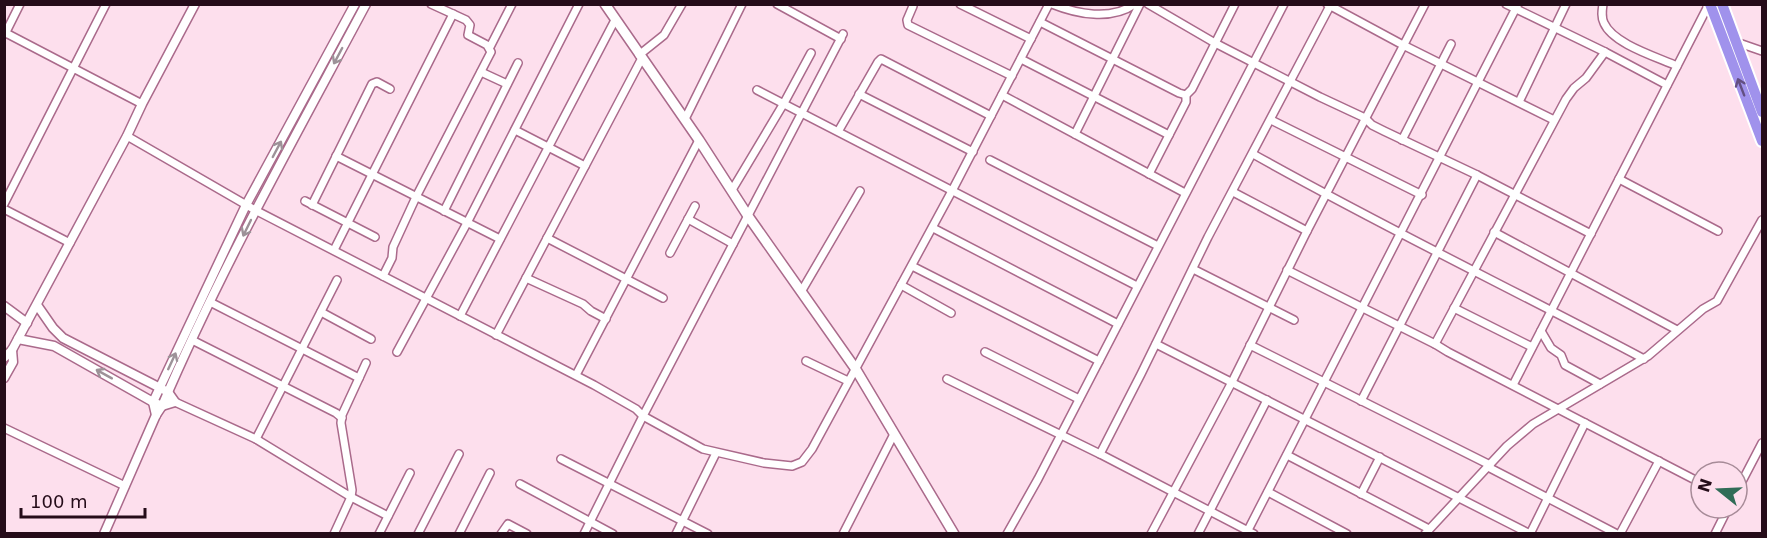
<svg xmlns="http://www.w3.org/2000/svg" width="1767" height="538" font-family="'DejaVu Sans',sans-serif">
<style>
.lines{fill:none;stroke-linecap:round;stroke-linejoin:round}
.minor-casing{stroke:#aa6a8b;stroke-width:10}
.tertiary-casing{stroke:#aa6a8b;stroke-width:11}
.secondary-casing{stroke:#aa6a8b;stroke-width:12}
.trunk-casing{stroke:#fff;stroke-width:14}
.minor{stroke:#fff;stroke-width:7}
.tertiary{stroke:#fff;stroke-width:8}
.secondary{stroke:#fff;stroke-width:9}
.trunk{stroke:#a092ec;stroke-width:10}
.oneway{stroke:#9d9298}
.oneway2{stroke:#624f82}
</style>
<rect width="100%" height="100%" fill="#fddfed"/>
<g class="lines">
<!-- minor casing -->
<g class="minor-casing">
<g id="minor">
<polyline points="777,4 841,39"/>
<polyline points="960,4 1031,39"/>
<path d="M1052 4C1077 14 1111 21 1135 4"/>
<polyline points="1148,4 1215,43 1320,97 1365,118 1372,125 1384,131 1477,175 1591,234"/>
<polyline points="1327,4 1403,45 1554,120"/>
<polyline points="1506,4 1605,52 1667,85"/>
<path d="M1603 4C1602 11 1601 17 1604 23 1613 44 1657 57 1677 66"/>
<polyline points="913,6 907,20 908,25 1012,76"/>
<polyline points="1040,22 1179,93 1186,95"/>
<polyline points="4,32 142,104"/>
<polyline points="5,34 20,4"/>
<polyline points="1736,42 1762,51"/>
<polyline points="490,47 512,4"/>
<polyline points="639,55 664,35 682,4"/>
<polyline points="1021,59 1169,135"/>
<polyline points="481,72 507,84"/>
<polyline points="757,90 1137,286"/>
<polyline points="859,94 973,152"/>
<polyline points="1002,95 1185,193"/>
<polyline points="1519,102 1566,4"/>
<polyline points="685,119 742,4"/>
<polyline points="1271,120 1422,195"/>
<polyline points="515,130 585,166"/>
<polyline points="839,130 878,62 881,59 991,116"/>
<polyline points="1075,134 1140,4"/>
<polyline points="127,136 255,210 594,385 636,409 643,416 703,449 764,463 792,466 802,462 812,449 953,189 1049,4"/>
<polyline points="1402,140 1451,44"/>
<path d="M1253 154C1381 226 1514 290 1644 359"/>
<polyline points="336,156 500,239"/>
<polyline points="990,160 1158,246"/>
<polyline points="1149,174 1186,102 1186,95 1192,89 1235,4"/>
<polyline points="1619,179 1718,231"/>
<polyline points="732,190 784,103 811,53"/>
<polyline points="1233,192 1307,231"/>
<polyline points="305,201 375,237"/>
<polyline points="4,204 106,4"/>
<polyline points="312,205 372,84 377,82 390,89"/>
<polyline points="4,209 70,243"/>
<polyline points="444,211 518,63"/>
<polyline points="688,219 733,244"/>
<polyline points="933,228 1118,324"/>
<polyline points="1494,232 1677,330"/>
<polyline points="547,238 663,298"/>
<polyline points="334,250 453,14"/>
<polyline points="670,253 695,206"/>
<polyline points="912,266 1099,361"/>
<polyline points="1193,269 1294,320"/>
<polyline points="1287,270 1435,344 1448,352 1701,483"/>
<polyline points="383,276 392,258 393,247 416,197 491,52 487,45 468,35 470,25 466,20 431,4"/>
<polyline points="526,278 583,304 591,311 606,319"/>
<polyline points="901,285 951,313"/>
<polyline points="801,292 860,191"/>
<polyline points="210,302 359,378"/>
<polyline points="1454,308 1532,347"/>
<polyline points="321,312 371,339"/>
<polyline points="460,316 615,20"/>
<polyline points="1541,331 1551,348 1561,355 1565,365 1600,384"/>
<polyline points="496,335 642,58"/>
<polyline points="192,340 336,413 342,418"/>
<polyline points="1156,344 1530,534 1585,423"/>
<polyline points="1435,344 1566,99 1574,88 1586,78 1605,52"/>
<polyline points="1250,345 1490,465"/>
<polyline points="397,352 467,223 579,4"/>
<polyline points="985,352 1079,399"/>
<polyline points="806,361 848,381"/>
<polyline points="576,375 699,140"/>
<polyline points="947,379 1100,454 1254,534"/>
<polyline points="1513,385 1709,4"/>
<polyline points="1361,401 1477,175"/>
<polyline points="175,402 256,439 351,497 388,516"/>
<polyline points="4,428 125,486"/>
<polyline points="256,439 337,280"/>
<polyline points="1100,454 1141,374 1208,237 1331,4"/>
<polyline points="1287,455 1429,529"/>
<polyline points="561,459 708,534"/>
<polyline points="1488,467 1617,534"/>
<polyline points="520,484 613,534"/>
<polyline points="1737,491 1762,443"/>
<polyline points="1268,492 1347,534"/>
<polyline points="1361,494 1380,457"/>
<polyline points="334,534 351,497 352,490 341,423 342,415 366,363"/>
<polyline points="379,534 410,473"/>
<polyline points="418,534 459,454"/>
<polyline points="459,534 490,473"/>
<polyline points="501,534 508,524 527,534"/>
<polyline points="584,534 643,416 843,34"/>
<polyline points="676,534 716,453"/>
<polyline points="843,534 894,434"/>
<polyline points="1007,534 1038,479 1284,4"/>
<polyline points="1151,534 1232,382 1307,231 1425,4"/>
<polyline points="1198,534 1267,400"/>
<polyline points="1246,534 1518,4"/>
<polyline points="1425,534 1507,446 1533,424 1648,356 1703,309 1717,301 1762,220"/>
<polyline points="1620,534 1659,461"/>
<polyline points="1715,534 1728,508"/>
</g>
</g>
<!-- tertiary casing -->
<g class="tertiary-casing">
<g id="tertiary">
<polyline points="4,306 27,323"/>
<polyline points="18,339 54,346 153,402 162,406 175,402 168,392 63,338 53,328 37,305"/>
<polyline points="4,358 12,350 127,136 142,104 195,4"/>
<polyline points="4,378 13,362 12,350"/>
<polyline points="156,415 153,402 246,205 355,4"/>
<path d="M104 534 156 415 162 406C221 268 295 137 366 4"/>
</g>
</g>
<!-- secondary casing -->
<g class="secondary-casing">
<polyline id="secondary" points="605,4 699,140 748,216 855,368 954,534"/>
</g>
<!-- trunk casing -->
<g class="trunk-casing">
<g id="trunk">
<polyline points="1710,4 1762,141"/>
<polyline points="1722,4 1762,112"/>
</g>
</g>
<!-- minor -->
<use href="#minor" class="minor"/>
<!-- tertiary -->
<use href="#tertiary" class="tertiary"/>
<!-- secondary -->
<use href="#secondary" class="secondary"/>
<!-- trunk -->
<use href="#trunk" class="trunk"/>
</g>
<!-- one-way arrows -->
<defs><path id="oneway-shaft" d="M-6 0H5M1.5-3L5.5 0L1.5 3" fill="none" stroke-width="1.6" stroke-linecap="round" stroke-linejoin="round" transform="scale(1.5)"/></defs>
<g class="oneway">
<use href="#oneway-shaft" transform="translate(338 56) rotate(118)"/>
<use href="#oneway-shaft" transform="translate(277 149) rotate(-62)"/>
<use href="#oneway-shaft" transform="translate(247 228) rotate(116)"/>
<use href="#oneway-shaft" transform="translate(172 361) rotate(-65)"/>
<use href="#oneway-shaft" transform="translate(104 374) rotate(-151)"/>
</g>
<use class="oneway2" href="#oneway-shaft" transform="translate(1741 87) rotate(-111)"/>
<!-- border -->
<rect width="1767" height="538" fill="none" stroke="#250c19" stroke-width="12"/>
<!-- north arrow -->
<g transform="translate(1719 490) rotate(288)"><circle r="28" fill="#fddfed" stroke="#a78b98" stroke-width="1.5"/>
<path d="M0-4.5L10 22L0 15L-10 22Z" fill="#306c57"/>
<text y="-9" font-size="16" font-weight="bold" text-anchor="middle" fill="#250c19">N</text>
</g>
<!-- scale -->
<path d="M21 508v9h124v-9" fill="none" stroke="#250c19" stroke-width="3"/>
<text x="30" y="508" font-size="18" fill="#250c19" stroke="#fddfed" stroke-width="4.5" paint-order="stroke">100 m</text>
</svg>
